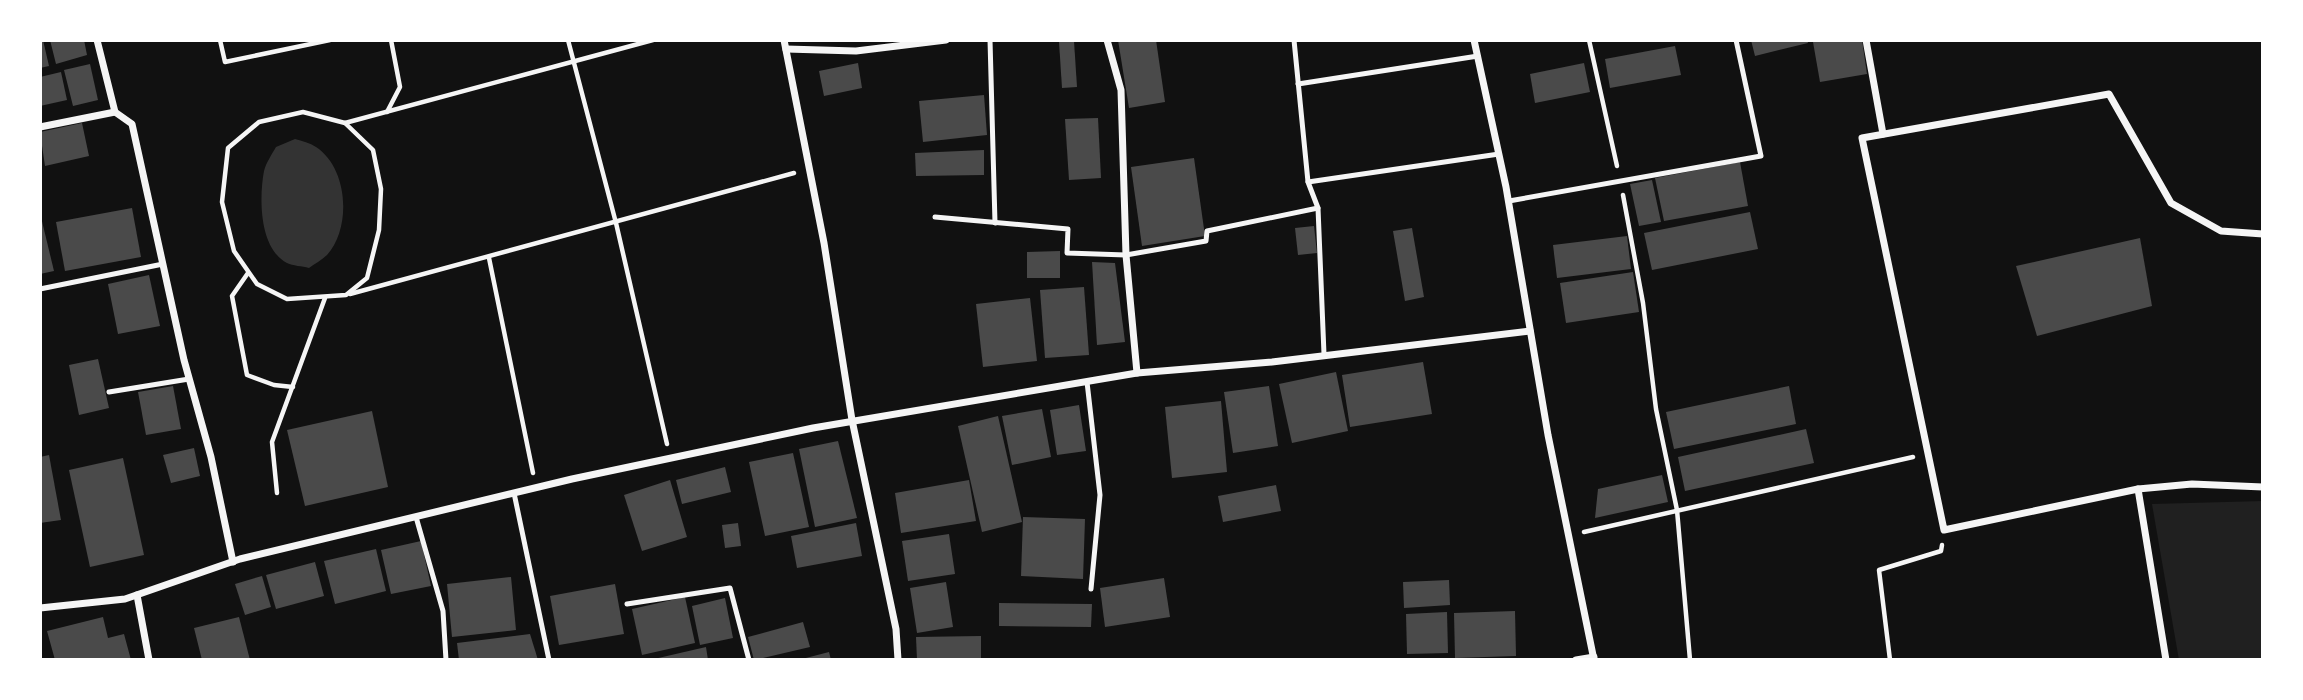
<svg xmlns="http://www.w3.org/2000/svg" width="2303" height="700" font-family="Inter,sans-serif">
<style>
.green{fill:#202020}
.water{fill:#333}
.building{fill:#4a4a4a}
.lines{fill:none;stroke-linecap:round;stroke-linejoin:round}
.path{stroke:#f5f5f5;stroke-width:4.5}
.service{stroke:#f5f5f5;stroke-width:5}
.minor{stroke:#f5f5f5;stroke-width:7}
</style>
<rect width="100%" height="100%" fill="#111"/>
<!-- green -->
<polygon class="green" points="2263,501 2263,660 2179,660 2152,504"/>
<!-- water -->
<path class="water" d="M295 139C302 141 310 143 316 147 348 168 352 227 327 255 322 260 314 264 309 268 302 266 293 266 287 263 259 248 259 198 264 171 266 163 272 154 276 147Z"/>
<!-- building -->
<g class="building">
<polygon points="40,40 43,40 49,66 40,68"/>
<polygon points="50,40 84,40 87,55 56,64"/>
<polygon points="1118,40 1156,40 1165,102 1129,108"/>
<polygon points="1751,40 1807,40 1808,43 1755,56"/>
<polygon points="1825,40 1862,40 1867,74 1820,82 1813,42"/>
<polygon points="1074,41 1077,87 1062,88 1059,42"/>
<polygon points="1675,46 1681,75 1610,88 1605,59"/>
<polygon points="858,63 862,88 824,96 819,71"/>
<polygon points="1584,63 1590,92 1535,103 1530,74"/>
<polygon points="90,64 98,100 73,106 64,70"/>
<polygon points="61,72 67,100 40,106 40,77"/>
<polygon points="984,95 987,135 923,142 919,101"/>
<polygon points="1098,118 1101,178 1069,180 1065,119"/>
<polygon points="82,123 89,156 45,166 40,132"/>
<polygon points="984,150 984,175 916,176 915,153"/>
<polygon points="1194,158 1205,236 1142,246 1131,167"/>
<polygon points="1740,162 1748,206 1664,221 1655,178"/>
<polygon points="1652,180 1661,222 1639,226 1630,184"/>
<polygon points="132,208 141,257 65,271 56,222"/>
<polygon points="1750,212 1758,249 1652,270 1644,233"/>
<polygon points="40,213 54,271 40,274"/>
<polygon points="1314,226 1317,253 1298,255 1295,228"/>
<polygon points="1412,228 1424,297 1405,301 1393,231"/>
<polygon points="1627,236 1631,269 1557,278 1553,245"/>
<polygon points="2140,238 2152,306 2037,336 2016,266"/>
<polygon points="1060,251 1060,278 1027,278 1027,252"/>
<polygon points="1092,262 1115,263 1125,342 1097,345"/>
<polygon points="1633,272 1639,312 1566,323 1560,283"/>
<polygon points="149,275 160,326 118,334 108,284"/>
<polygon points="1084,287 1089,355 1045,358 1040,290"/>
<polygon points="1030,298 1037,361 983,367 976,304"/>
<polygon points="98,359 109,408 79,415 69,365"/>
<polygon points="1423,362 1432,414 1350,427 1342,375"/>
<polygon points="1336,372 1348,431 1292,443 1279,384"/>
<polygon points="173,386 181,429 146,435 138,392"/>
<polygon points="1269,386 1278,446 1233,453 1224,392"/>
<polygon points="1789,386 1796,424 1674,449 1666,412"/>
<polygon points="1221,401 1227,472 1172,478 1165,407"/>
<polygon points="1079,405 1086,451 1057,455 1050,410"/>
<polygon points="1042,409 1051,457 1012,465 1002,416"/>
<polygon points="372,411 388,487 305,506 287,430"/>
<polygon points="998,416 1022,522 982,532 958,426"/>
<polygon points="1806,429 1814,463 1685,491 1678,457"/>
<polygon points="838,441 857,518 815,527 799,449"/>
<polygon points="194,448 200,476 171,483 163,455"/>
<polygon points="793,453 809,527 765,536 749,462"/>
<polygon points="49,455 61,520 40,523 40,457"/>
<polygon points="123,458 144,555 90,567 69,470"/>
<polygon points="725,467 731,492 682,504 676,480"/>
<polygon points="1662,475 1668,502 1595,518 1598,489"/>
<polygon points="670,480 687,537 642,551 624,495"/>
<polygon points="969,480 976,521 901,533 895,493"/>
<polygon points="1276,485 1281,511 1223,522 1218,496"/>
<polygon points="1023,517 1085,519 1083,579 1021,576"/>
<polygon points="738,523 741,546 725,548 722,525"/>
<polygon points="856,523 862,556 797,568 791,536"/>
<polygon points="949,534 955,574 908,581 902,541"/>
<polygon points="421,541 431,586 391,594 381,550"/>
<polygon points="376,549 386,591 335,604 324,561"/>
<polygon points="315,562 324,596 276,609 266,575"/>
<polygon points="262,576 271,607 245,615 235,584"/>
<polygon points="511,577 516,630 452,637 447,584"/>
<polygon points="1164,578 1170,617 1105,627 1100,588"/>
<polygon points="1449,580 1450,605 1404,608 1403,582"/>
<polygon points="946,582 953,627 917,633 910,588"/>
<polygon points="615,584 624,634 559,645 550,596"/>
<polygon points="685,597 695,643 642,655 632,609"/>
<polygon points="725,598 733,638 700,645 692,606"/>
<polygon points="999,603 1092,604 1091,627 999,626"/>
<polygon points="1515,611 1516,656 1455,658 1454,613"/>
<polygon points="1447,612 1448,653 1407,654 1406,614"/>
<polygon points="103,617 108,638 124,634 131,660 55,660 47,631"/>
<polygon points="239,617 250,660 202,660 194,628"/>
<polygon points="803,622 810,647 754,660 748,637"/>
<polygon points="530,634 538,660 459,660 457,643"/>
<polygon points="981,636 981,660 917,660 916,637"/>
<polygon points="706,647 708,660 654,660 654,659"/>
<polygon points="829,652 831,660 802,660 802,659"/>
</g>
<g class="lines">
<!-- path -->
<g class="path">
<polyline points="220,40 225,62 330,40"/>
<polyline points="568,40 616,223 667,444"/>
<polyline points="1589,40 1617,166"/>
<polygon points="303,112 345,123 373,150 381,189 379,230 367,278 346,295 287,299 257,284 234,251 222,202 228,148 259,122"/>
<polyline points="387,112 400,87 391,40"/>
<polyline points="345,123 653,40"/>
<polyline points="1623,195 1643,303 1656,409 1677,510 1690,660"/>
<polyline points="489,258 533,473"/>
<polyline points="248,273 232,296 247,375 274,385 293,387"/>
<polyline points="350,294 794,173"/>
<polyline points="277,493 272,442 325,298"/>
<polyline points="1584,532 1913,457"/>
<polyline points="1890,660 1879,570 1941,551 1942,545"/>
</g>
<!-- service -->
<g class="service">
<polyline points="990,40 995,223"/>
<polyline points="1294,40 1308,182 1318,208 1324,354"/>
<polyline points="1298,84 1478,56"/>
<polyline points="1308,182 1499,154"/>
<polyline points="1509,201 1761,156 1736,40"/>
<polyline points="935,217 1068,229 1067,253 1126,255 1206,241 1207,231 1318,208"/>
<polyline points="40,289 163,264"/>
<polyline points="1087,382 1100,495 1091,589"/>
<polyline points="109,392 189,379"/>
<polyline points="514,493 549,660"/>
<polyline points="416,517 443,611 446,660"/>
<polyline points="627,604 730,588 749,660"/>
</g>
<!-- minor -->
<g class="minor">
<polyline points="97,40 115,112 132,124 184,360 211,457 233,562"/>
<polyline points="784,40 824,243 852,420 896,629 898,660"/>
<polyline points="1107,40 1121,90 1126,255 1137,373"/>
<polyline points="1474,40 1506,187 1548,435 1594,660"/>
<polyline points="1866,40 1883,134"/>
<polyline points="786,49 856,51 946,40"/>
<polyline points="40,127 115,112"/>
<polyline points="2263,234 2221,231 2171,203 2109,94 1862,138 1944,530 2138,489 2192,484 2263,487"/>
<polyline points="2138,489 2166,660"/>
<polyline points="137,595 149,660"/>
<polyline points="40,608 125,599 240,559 572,479 813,428 1137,373 1272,362 1530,331"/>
<polyline points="1576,660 1594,657"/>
</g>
</g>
<!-- border -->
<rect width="2303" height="700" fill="none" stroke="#ffffff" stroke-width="84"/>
</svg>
